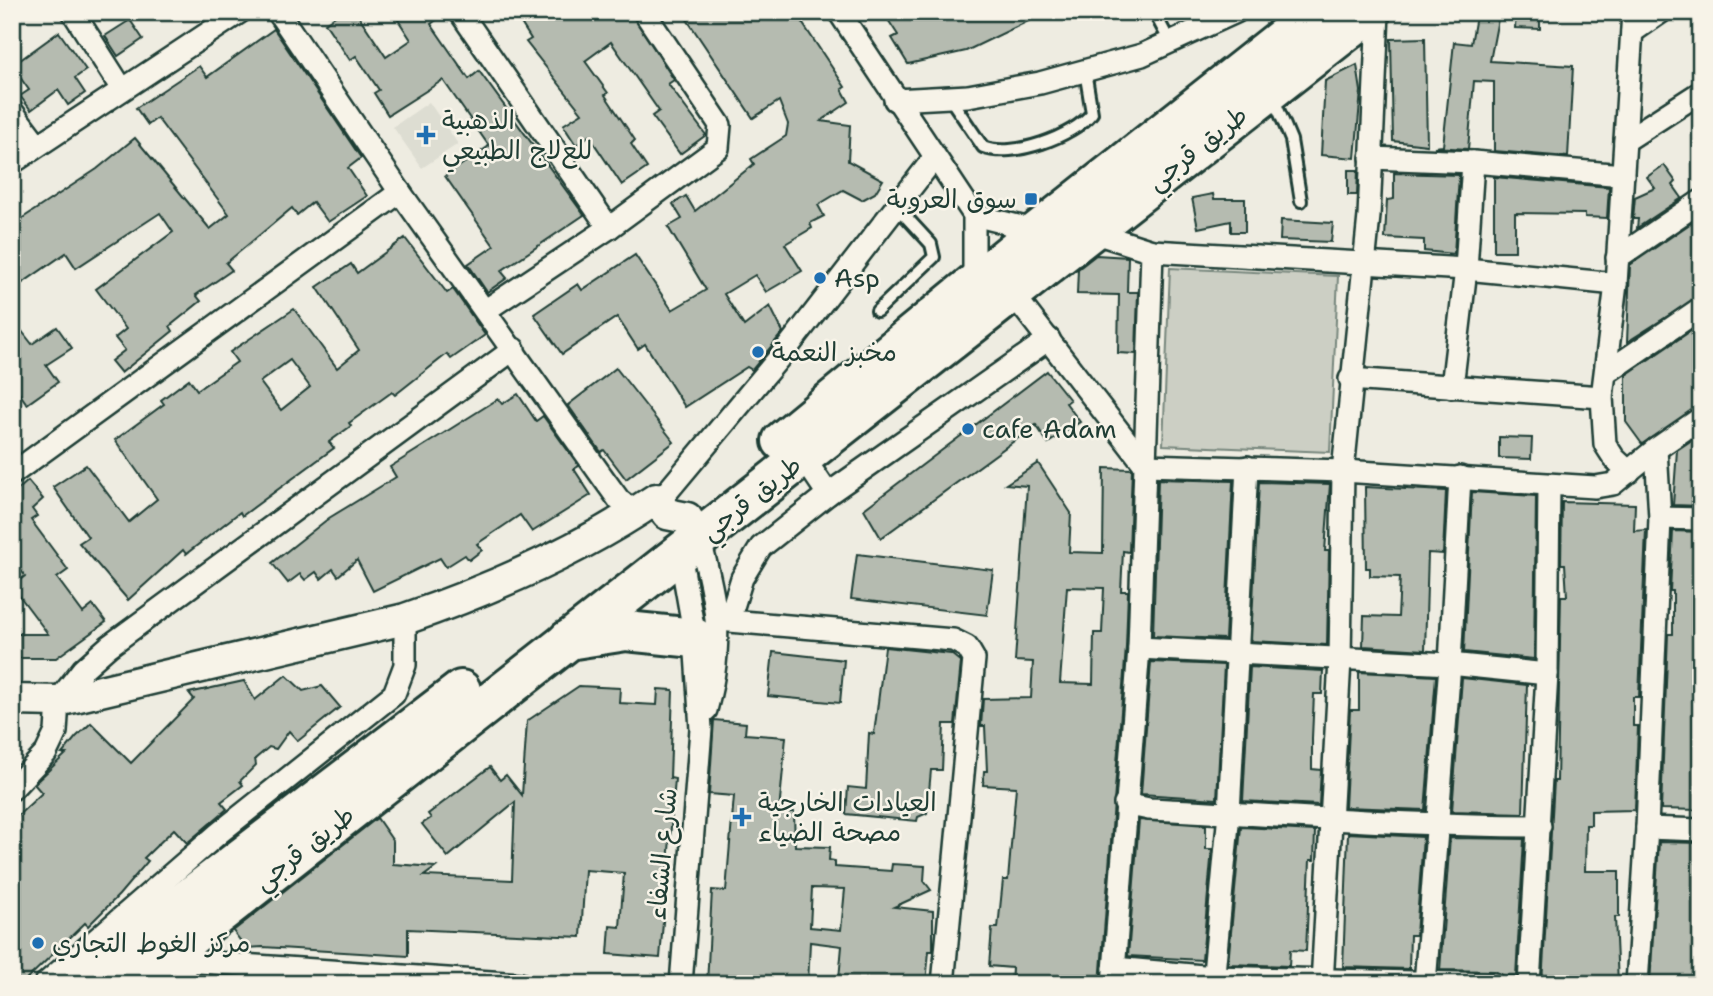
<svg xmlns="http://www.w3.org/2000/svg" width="1713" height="996" font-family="'Shantell Sans','Playpen Sans Arabic',sans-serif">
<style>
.built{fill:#ddddd2}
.green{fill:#cccfc4;stroke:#76867c;stroke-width:2}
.building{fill:#b5bbb0;stroke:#1f3d34;stroke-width:2;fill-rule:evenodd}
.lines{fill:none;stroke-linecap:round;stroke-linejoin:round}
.lane-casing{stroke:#1f3d34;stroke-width:16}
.street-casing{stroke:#1f3d34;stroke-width:26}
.secondary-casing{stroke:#1f3d34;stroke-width:35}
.highway-casing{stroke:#1f3d34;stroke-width:44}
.lane{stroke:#f7f3e8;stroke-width:10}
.street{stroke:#f7f3e8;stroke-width:21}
.secondary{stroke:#f7f3e8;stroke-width:30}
.highway{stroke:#f7f3e8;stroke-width:38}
.poi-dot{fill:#1f6fb2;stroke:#f7f3e8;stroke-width:2.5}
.labels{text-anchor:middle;stroke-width:5;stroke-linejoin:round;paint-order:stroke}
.poi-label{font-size:26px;fill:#1f3d34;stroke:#f7f3e8;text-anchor:start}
.street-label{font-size:26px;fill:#1f3d34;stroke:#f7f3e8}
</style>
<rect width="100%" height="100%" fill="#eeece1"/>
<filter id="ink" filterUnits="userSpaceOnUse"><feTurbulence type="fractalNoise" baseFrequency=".0143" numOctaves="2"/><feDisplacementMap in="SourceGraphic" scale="14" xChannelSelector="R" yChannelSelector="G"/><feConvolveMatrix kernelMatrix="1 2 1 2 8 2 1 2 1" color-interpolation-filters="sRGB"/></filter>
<g filter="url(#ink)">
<!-- built -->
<polygon class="built" points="429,102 458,144 422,168 393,127"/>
<!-- green -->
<polygon class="green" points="1170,268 1338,276 1330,452 1163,445"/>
<!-- building -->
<g class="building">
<polygon points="341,12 356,12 386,57 411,40 393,12 447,12 431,24 469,79 479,71 584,215 501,271 507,278 487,292 468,264 494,246 445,176 489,146 443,80 388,115 374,93 379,90 356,56 350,60 325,23"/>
<polygon points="514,12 631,12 674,80 668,84 706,135 680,154 652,116 659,111 611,42 585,61 608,93 605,95 635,140 631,144 647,168 622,185 589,136 576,145 563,125 582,113 526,42 531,39"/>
<polygon points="682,12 795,12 845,87 842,89 849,102 821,121 850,125 848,161 883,180 875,193 862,200 843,190 818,205 824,216 810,223 812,228 785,244 802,271 766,292 755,275 724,294 744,326 770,306 783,332 752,370 747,367 685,407 645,344 638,349 617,317 562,354 534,314 578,284 582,290 635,255 672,310 706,290 668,227 682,219 673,204 686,196 695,211 754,164 751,159 786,136 788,124 779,101 753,118"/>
<polygon points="883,12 1047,12 966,51 908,64 892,38 898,35"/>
<polygon points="1516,12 1540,12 1540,29 1515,28"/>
<polygon points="1476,16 1498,19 1490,61 1573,66 1568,157 1494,151 1494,82 1474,81 1468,149 1434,147 1443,146 1454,42 1471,44"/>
<polygon points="130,20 143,39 118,56 105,36"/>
<polygon points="274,29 361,158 348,168 367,196 328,222 313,202 297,215 292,208 226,263 232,270 196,295 201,301 170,326 173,331 121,373 111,361 125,350 115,338 126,329 96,289 173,232 160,213 76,268 66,253 21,284 12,271 12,225 97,169 135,138 210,229 229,214 157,118 148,125 136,108 199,66 207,77"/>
<polygon points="59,32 86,70 75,78 85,93 68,105 58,90 31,110 20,96 29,90 12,66"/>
<polygon points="1425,38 1427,145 1393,141 1391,39"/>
<polygon points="1357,65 1361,91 1355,158 1321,155 1325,81"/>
<polygon points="1664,165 1676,182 1673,185 1682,198 1637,228 1638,219 1633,219 1635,197 1655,188 1647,177"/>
<polygon points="1348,170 1358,170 1357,195 1348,195"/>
<polygon points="1394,173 1459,175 1454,254 1424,251 1424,240 1385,238 1387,200 1394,199"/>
<polygon points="1494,177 1609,187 1607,218 1585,217 1585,214 1515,213 1515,251 1494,251"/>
<polygon points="1213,194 1214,199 1245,199 1245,232 1231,232 1231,221 1198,228 1192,198"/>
<polygon points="1697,219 1701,225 1701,295 1627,342 1630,265"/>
<polygon points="1281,220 1333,223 1331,242 1280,240"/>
<path d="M405 238 447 293 453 289 485 335 451 359 447 354 395 395 392 392 349 423 351 426 329 442 334 448 242 516 240 512 186 554 183 550 128 600 79 543 88 537 53 487 86 465 129 522 157 499 115 440 164 404 161 400 189 379 197 390 237 362 230 352 294 309 337 368 359 350 317 287 351 264 357 273ZM290 360 310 387 281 410 260 382Z"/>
<polygon points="1096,255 1128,257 1127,292 1138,292 1136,354 1118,353 1119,295 1077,294 1078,269"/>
<polygon points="1701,324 1701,405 1642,444 1626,422 1626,375"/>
<polygon points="57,327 72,348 46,365 58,382 27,404 12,383 12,336 21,330 32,344"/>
<polygon points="616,368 674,442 626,479 604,450 601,452 568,405"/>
<polygon points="1047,371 1070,400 1066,403 1080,422 1048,443 1036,425 881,538 864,509"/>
<polygon points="518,394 536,421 543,416 579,466 574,469 591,495 532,532 520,515 477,544 482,550 469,560 465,555 446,567 440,558 373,591 357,560 338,576 333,569 321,579 316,572 305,580 300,574 288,583 272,563 329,518 396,477 390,467 498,399 502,404"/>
<polygon points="1701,434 1701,506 1673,505 1677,450"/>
<polygon points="1499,437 1532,438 1531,459 1499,458"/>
<path d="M1038 463 1071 513 1069 552 1103 553 1104 468 1132 469 1129 552 1123 551 1121 591H1128L1126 647 1100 984H1011L1012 968 989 966 992 928H998L1003 880H1008L1016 787 983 785 984 771H987L985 726H981L983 699 1031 698 1033 662 1015 661 1027 486 1006 484ZM1067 587 1104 588 1102 633H1094L1093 684 1060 683Z"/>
<polygon points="1158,479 1233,481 1225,639 1153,636"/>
<polygon points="28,481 43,499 32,509 37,516 31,520 68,570 57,578 83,613 93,605 106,622 56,658 12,658 12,634 48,634 12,586 25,576 12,558 12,495"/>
<polygon points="1259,482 1330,484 1325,551 1329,551 1327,645 1251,641"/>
<polygon points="1365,487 1446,491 1443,554 1428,553 1425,650 1363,646 1364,616 1398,617 1400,577 1370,576 1370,568 1366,568"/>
<polygon points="1472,492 1536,496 1534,659 1464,652"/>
<polygon points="1562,502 1635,504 1634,531 1646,530 1639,697 1633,697 1633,726 1638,726 1635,810 1591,811 1591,825 1586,825 1585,871 1619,871 1619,917 1615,917 1618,984 1542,984 1554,781 1557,781 1561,596 1567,596 1565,564 1561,564"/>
<polygon points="1673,531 1701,532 1701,684 1696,740 1701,740 1698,810 1661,809 1668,634 1673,634 1673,591 1670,591"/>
<polygon points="857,554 993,570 987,615 851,599"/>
<polygon points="885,647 951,654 961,662 955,724 944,724 942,770 931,770 927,813 918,817 917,821 846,814 848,787 866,789 869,733 874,734"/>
<polygon points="773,652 844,660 840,703 768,696"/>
<polygon points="1151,662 1224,665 1217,799 1141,794"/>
<polygon points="1250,667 1323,671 1322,694 1314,694 1312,738 1312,769 1321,770 1319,805 1243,801"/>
<polygon points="1359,672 1436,676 1425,810 1345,807 1350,710 1359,710"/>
<polygon points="286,675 303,691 322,686 340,707 298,741 289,731 276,749 269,747 255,759 256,765 240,781 243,785 221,802 227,809 187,843 174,829 144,858 148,861 119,895 88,926 85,923 22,984 12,984 12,821 42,793 34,784 66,754 62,754 76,737 91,723 131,763 194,699 189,693 244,681 255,700"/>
<polygon points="1462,678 1527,685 1523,813 1452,811"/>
<polygon points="579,686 620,688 619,703 657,705 658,689 673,690 670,778 675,779 660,958 608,954 610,926 620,927 624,873 585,870 581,937 408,929 408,956 263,947 246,948 233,931 377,818 393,841 393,864 436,867 424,876 512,880 515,802 448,857 422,824 431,818 428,814 490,767 500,780 506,775 522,795 527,721"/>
<path d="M714 720 746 723 745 734 786 737 779 812H794L795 846 830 847 829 860 835 861V867L891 871 892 864 925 866 924 881 931 890 894 907 933 911V951H929L926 984 839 979 842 946 810 942 808 984H758V981L725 979V984H707L712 890 726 891 734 796 709 794ZM812 888 845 889 841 930 810 927Z"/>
<polygon points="1139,820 1206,825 1206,849 1212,849 1202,960 1128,956"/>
<polygon points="1241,827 1315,831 1314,860 1310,860 1306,951 1290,950 1289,966 1228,964"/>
<polygon points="1348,833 1423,837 1416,935 1410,935 1409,969 1343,967"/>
<polygon points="1450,838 1524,839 1516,976 1504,976 1494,971 1440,970"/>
<polygon points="1659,842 1701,843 1701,984 1650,984"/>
</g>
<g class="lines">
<!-- lane casing -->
<g class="lane-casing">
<g id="lane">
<polyline points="1154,12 1170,42"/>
<path d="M949 97 983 147C1012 159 1074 136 1092 113L1085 71"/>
<polyline points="1273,97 1291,140 1301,201"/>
<polyline points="877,311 934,257 931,244 896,206"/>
</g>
</g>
<!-- street casing -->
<g class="street-casing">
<g id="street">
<polyline points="73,12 122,89"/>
<polyline points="278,12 400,192 606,482 619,500 636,513"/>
<polyline points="460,12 609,228"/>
<polyline points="839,12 974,215 974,285"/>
<polyline points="1632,32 1661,12"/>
<polyline points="895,100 968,96 1040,83 1142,55 1236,12"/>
<polyline points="12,111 37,144"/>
<polyline points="1625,141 1701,92"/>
<polyline points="1371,158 1473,162 1623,175"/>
<polyline points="12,163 240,12"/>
<polyline points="974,215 1038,231"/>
<polyline points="1089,231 1152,251 1139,648 1113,984"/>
<polyline points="1152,251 1466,269 1616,284"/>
<polyline points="1617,258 1701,201"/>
<polyline points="1013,294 1145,465"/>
<polyline points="486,310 609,228 718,148 720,125 644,12"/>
<polyline points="1606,373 1701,308"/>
<polyline points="1350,379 1602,397"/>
<polyline points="1452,387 1466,269 1473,162"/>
<polyline points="803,457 828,494"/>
<polyline points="1145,465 1343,471 1595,487 1613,484 1656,449 1701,418"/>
<polyline points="1629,472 1614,458 1605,444 1602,397 1616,284 1633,12"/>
<polyline points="12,474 400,192"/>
<polyline points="656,499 667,492 784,352 934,158"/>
<polyline points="1660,518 1701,519"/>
<path d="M699 538C718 604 724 643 706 710"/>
<polyline points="680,553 695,638 701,729 681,984"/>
<polyline points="718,620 953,640 967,647 974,659 943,984"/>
<polyline points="729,620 742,578 761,547 828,494 1049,339"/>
<polyline points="1139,648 1450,664 1547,674"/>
<polyline points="12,789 46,753 56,732 58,701 83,669 109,646 514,349"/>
<path d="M1125 804 1149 809C1280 815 1409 826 1540 826"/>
<polyline points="1647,828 1701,830"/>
<polyline points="185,948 185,984"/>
<polyline points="185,961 520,984"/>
<polyline points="1114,968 1214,977 1494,984"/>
<polyline points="45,984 219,833 394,694 405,665 405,619"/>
<polyline points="1213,984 1229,813 1247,467"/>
<polyline points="1322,984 1340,660 1343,471 1369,216 1378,12"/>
<polyline points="1425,984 1450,664 1460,477"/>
<polyline points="1529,984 1547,674 1549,486"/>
<polyline points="1637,984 1647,828 1660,518 1656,449"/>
</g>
</g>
<!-- secondary casing -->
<g class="secondary-casing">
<path id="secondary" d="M12 700 58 701 405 619C492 589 579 551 656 499L667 514 687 518 699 538"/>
</g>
<!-- highway casing -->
<g class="highway-casing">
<g id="highway">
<polyline points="782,441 1038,231 1315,12"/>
<polyline points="568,640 626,631 695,638"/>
<polyline points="76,984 461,690"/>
<polyline points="130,984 1371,12"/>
</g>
</g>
<!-- lane -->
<use href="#lane" class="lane"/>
<!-- street -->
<use href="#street" class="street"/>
<!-- secondary -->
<use href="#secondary" class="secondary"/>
<!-- highway -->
<use href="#highway" class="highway"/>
</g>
</g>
<!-- markers -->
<g class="poi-dot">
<path d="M422.5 124.5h7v7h7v7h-7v7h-7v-7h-7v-7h7z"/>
<rect x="1024" y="192" width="14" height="14" rx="3.5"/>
<circle cx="820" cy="278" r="7"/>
<circle cx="758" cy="352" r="7"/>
<circle cx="968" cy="429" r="7"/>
<path d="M738.5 806.5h7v7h7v7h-7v7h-7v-7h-7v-7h7z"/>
<circle cx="38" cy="943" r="7"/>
</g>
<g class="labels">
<!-- poi labels -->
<g class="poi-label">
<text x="442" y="129">الذهبية<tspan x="442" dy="30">للعﻻج الطبيعي</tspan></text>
<text x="1017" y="208" text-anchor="end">سوق العروبة</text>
<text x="834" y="287">Asp</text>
<text x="772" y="361">مخبز النعمة</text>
<text x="982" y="438">cafe Adam</text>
<text x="758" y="811">العيادات الخارجية<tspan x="758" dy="30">مصحة الضياء</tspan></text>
<text x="52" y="952">مركز الغوط التجاري</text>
</g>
<!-- street labels -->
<g class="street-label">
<text transform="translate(1197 148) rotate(-38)" y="9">طريق قرجي</text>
<text transform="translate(751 498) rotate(-38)" y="9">طريق قرجي</text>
<text transform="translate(304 848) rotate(-38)" y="9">طريق قرجي</text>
<text transform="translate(662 854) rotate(-85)" y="9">شارع الشفاء</text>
</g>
</g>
<!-- margin -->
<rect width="1713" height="996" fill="none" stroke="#f7f3e8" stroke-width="42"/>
<rect x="21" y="21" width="1671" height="954" fill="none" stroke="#1f3d34" stroke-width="2.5" filter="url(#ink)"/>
</svg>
